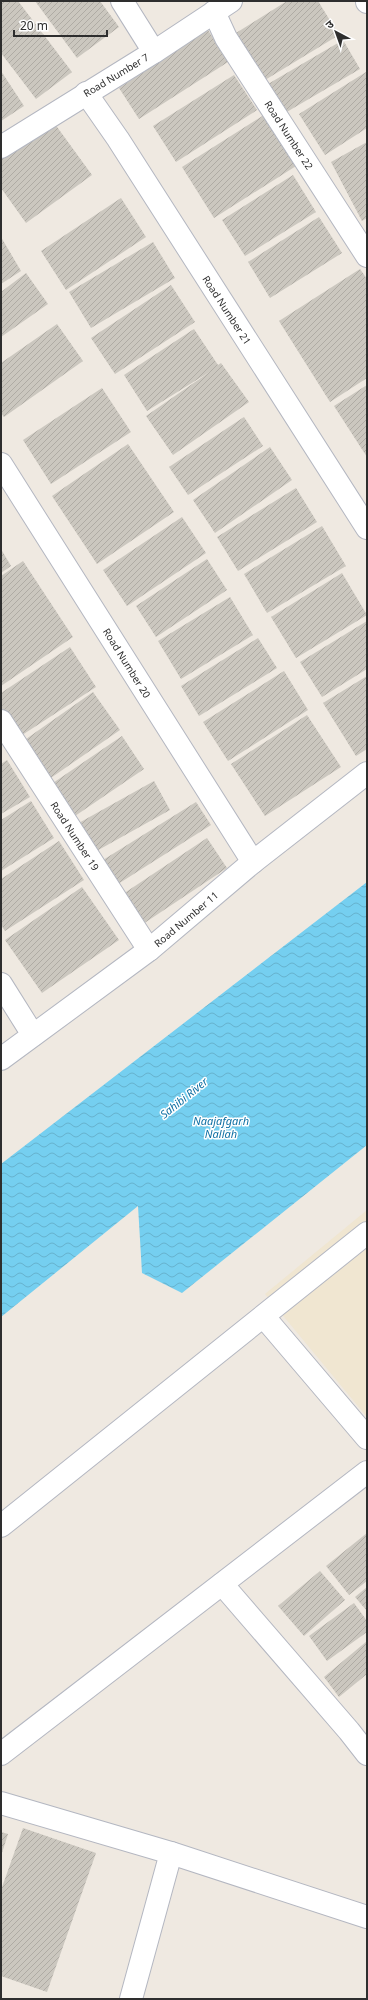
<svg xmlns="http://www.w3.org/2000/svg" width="368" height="2000" font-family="'Noto Sans','Noto Sans Devanagari',sans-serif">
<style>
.education{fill:#f0e6d1}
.water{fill:url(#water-waves)}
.building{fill:url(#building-hatch)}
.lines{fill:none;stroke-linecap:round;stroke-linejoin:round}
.minor-casing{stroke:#b4b7c1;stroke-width:24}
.minor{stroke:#fff;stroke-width:22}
.labels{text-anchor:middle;stroke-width:3;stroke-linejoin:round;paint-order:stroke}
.street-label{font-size:10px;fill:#2e2e2e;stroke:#fff}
.water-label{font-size:11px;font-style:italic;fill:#0d6fa3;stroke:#fff}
</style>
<defs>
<pattern id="water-waves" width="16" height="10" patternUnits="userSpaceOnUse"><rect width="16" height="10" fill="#75cff0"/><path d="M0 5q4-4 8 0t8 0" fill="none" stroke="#66b2ce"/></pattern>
<pattern id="building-hatch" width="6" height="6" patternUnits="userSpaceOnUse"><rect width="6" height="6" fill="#cbc7bf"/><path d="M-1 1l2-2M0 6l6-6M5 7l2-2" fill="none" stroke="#afaba4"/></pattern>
</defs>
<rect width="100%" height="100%" fill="#efe9e1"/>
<!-- education -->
<polygon class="education" points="367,1210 367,1417 265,1294"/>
<!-- water -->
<polygon class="water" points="367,882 367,1145 182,1293 142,1273 138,1206 1,1317 1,1164"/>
<!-- building -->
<g class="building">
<polygon points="1,1 18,1 72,72 36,99 1,53"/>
<polygon points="35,1 100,1 119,27 77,58"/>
<polygon points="287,1 318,1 339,35 265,80 236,33"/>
<polygon points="208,30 228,62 139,119 119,88"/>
<polygon points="343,40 360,69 285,113 268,84"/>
<polygon points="1,71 24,106 1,121"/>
<polygon points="366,72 367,128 325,155 299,114"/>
<polygon points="234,75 257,110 176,162 153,126"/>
<polygon points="264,115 296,166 214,218 182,167"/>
<polygon points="52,120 92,175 26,223 1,188 1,157"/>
<polygon points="367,142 367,218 362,221 331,162"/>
<polygon points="293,175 316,212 245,256 222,220"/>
<polygon points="121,198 146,237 66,290 41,251"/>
<polygon points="319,217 342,253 270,298 248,262"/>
<polygon points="1,237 21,271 1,284"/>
<polygon points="153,242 175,278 91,328 69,292"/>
<polygon points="360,269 367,279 367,378 330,402 279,321"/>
<polygon points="26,273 48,304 1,337 1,292"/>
<polygon points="171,285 195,322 115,374 91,338"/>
<polygon points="57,324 83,361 4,417 1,413 1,363"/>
<polygon points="194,329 218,365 221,363 249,402 173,455 146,416 211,371 147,411 124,375"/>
<polygon points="367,385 367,457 334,406"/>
<polygon points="102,388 131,432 51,484 23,440"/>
<polygon points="244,417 263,446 188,495 169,467"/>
<polygon points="128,444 174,512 97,564 52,496"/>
<polygon points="270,447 292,480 215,533 193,500"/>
<polygon points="296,488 317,522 238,571 217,537"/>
<polygon points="182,517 206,553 127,606 103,570"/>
<polygon points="322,526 346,566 267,613 244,574"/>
<polygon points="1,549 11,566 1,573"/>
<polygon points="207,559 227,590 156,637 136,606"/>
<polygon points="23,561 73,637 1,686 1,576"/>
<polygon points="342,573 367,615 296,658 271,617"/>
<polygon points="230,597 253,635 181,679 158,641"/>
<polygon points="367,621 367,669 322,697 300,662"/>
<polygon points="258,638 277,668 199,716 181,686"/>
<polygon points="70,647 96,687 16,739 1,716 1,693"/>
<polygon points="284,671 308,710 228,761 203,722"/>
<polygon points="367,676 367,749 356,756 323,703"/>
<polygon points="93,692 120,730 45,782 19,744"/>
<polygon points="307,715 341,767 265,816 231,764"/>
<polygon points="122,736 144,769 75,816 53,783"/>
<polygon points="7,760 30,797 1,814 1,764"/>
<polygon points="154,781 170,810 93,853 77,824"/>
<polygon points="31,801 54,838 1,871 1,820"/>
<polygon points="196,802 211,825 118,884 103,860"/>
<polygon points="207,838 227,868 143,924 123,894"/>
<polygon points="59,841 84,880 5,931 1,925 1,879"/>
<polygon points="82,887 119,940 42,993 5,940"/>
<polygon points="367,1533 367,1581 349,1595 326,1566"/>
<polygon points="320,1571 345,1600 304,1636 278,1606"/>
<polygon points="367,1587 367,1611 355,1597"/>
<polygon points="354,1603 367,1621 367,1632 327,1661 309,1636"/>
<polygon points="367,1641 367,1674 339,1697 324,1677"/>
<polygon points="23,1828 96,1853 47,1992 1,1976 1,1890"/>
<polygon points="1,1832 8,1834 1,1856"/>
</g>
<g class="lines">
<!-- minor casing -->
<g class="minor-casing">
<g id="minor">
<polyline points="122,1 154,52"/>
<polyline points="367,1 367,2"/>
<polyline points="214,12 226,38 367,256"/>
<polyline points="86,93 118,139 367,528"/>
<polyline points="1,147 154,52 231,1"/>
<polyline points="1,464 253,862"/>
<polyline points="1,721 149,950"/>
<polyline points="1,984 33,1035"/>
<polyline points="1,1059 149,950 253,862 367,773"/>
<polyline points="264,1317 367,1438"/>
<polyline points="1,1526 367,1233"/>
<polyline points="222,1584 349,1731 367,1754"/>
<polyline points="1,1754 367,1472"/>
<polyline points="1,1803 171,1853 367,1917"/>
<polyline points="131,1999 171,1853"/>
</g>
</g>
<!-- minor -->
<use href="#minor" class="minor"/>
</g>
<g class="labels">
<!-- street labels -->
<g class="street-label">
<text transform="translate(116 75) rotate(-31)" y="4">Road Number 7</text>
<text transform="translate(289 135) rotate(57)" y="4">Road Number 22</text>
<text transform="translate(227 310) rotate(57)" y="4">Road Number 21</text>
<text transform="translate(127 663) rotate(58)" y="4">Road Number 20</text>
<text transform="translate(75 836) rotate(57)" y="4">Road Number 19</text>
<text transform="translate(186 919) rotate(-40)" y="4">Road Number 11</text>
</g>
<!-- water labels -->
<g class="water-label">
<text transform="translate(184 1098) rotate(-39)" y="4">Sahibi River</text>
<text x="221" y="1125">Naajafgarh<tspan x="221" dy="13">Nallah</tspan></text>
</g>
</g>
<!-- border -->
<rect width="368" height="2000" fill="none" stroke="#2e2e2e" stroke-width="4"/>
<!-- north arrow -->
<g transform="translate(336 32) rotate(319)" stroke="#ffffff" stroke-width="3" paint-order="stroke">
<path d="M0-3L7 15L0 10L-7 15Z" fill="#2e2e2e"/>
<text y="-6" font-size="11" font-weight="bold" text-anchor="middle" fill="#2e2e2e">उ</text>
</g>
<!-- scale -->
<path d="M14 30v6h93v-6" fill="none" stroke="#2e2e2e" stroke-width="2"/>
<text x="20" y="30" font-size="12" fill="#2e2e2e" stroke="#ffffff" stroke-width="3" paint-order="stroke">20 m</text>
</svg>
